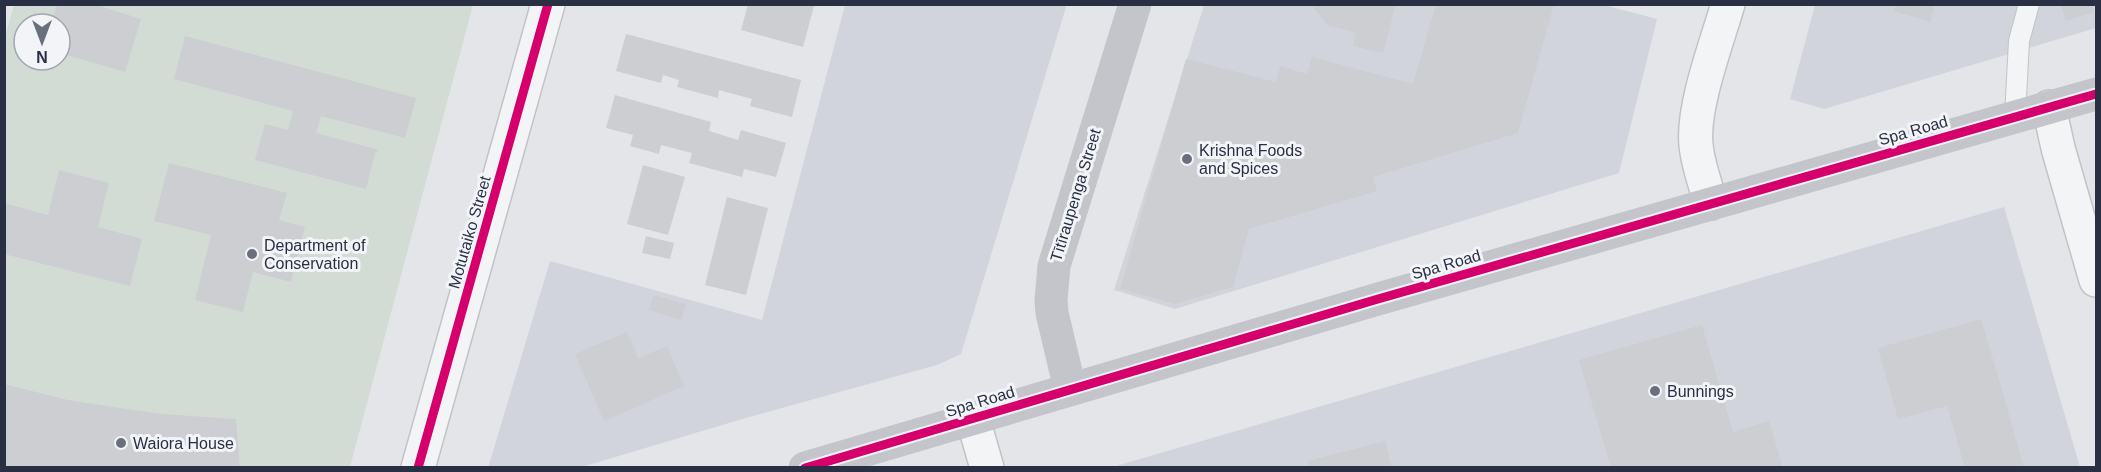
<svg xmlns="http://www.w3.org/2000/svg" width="2101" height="472" font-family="Helvetica,sans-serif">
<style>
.built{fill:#d2d4dc}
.green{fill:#d3dcd4;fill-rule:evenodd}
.building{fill:#ccced2}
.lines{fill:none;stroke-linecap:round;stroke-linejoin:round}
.service-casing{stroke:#c2c3c7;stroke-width:22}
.minor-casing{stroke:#c2c3c7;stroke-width:36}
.service{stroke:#f3f4f6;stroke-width:20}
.minor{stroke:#f3f4f6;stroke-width:33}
.secondary{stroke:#c4c5ca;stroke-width:33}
.cycleway-casing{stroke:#f2f4f8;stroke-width:13}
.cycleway{stroke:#d6006c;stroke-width:9}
.poi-dot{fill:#6a6f7e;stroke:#f2f4f8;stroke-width:2}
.labels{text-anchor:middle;stroke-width:6;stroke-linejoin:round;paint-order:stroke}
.street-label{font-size:16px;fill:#293044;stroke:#f2f4f8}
.poi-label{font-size:16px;fill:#293044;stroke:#f2f4f8;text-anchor:start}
</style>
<rect width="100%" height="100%" fill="#e4e5e9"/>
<!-- built -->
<g class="built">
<polygon points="1064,4 1066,7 961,354 937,365 739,420 582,467 488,468 550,261 762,320 845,5"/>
<polygon points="1600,4 1657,19 1619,173 1175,309 1114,290 1204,5"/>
<polygon points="1815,5 2096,5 2096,28 1824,109 1790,99"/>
<polygon points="2004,207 2080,467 1109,468"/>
</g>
<!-- green -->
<path class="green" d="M14 5H473L350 467 5 468 4 39ZM24 24H60V60H24Z"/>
<!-- building -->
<g class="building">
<polygon points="57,4 93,4 141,19 125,72 60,53 60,24 51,24"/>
<polygon points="748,4 814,6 803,47 741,30"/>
<polygon points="1311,4 1388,4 1395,7 1383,53 1353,46 1356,32 1328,26"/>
<polygon points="1436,4 1554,4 1518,133 1373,177 1377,191 1249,229 1233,287 1175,304 1120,289 1186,59 1276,82 1280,66 1307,74 1312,57 1413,84"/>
<polygon points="1896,4 1935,4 1930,22 1894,11"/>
<polygon points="2061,4 2092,4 2094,12 2066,21"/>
<polygon points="626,34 801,80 792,117 750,106 752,99 719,90 718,98 677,87 679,80 663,75 661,83 616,71"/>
<polygon points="185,36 416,98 405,138 321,116 316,133 379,150 375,153 366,189 255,160 265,124 288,130 293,111 174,79"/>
<polygon points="615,95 711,122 709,131 738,140 741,130 786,143 776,177 744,169 742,177 689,163 692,153 661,145 659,154 630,146 633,135 606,128"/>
<polygon points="169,163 287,193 279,220 305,227 291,282 253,272 243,312 195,300 211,235 154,221"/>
<polygon points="643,165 685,177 668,235 627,224"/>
<polygon points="59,170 109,183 98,227 142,239 130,286 4,254 4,203 48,215"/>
<polygon points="727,197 768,208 746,295 705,285"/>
<polygon points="646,236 674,243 670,259 642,253"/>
<polygon points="654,295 686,304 681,320 649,310"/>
<polygon points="1981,319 2002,390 2024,468 1965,468 1947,406 1898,419 1878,348"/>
<polygon points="1702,325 1733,432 1769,421 1783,468 1611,468 1579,360"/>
<polygon points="627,332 638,358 667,346 684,386 604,421 575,354"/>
<polygon points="4,384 68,400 113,407 162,414 236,419 240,468 4,468"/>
<polygon points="1385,441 1392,468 1310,468 1308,461"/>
</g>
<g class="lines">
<!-- service casing -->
<g class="service-casing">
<polyline id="service" points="2015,117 2019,41 2029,4"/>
</g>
<!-- minor casing -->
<g class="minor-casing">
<g id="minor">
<polyline points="2049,107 2058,148 2096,280"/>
<path d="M1711 203C1705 184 1698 165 1696 145 1692 107 1717 42 1728 4"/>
<polyline points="973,419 987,468"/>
<polyline points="418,468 548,4"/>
</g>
</g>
<!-- service -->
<use href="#service" class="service"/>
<!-- minor -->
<use href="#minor" class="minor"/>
<!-- secondary -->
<g class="secondary">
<polyline points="1070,389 1052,313 1051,300 1054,266 1135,4"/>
<polyline points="805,468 1378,299 2096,94"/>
</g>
<!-- cycleway casing -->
<g class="cycleway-casing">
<g id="cycleway">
<polyline points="418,468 548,4"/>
<polyline points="805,468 1378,299 2096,94"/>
</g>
</g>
<!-- cycleway -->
<use href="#cycleway" class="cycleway"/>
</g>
<!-- markers -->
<g class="poi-dot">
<circle cx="1187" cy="159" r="6"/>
<circle cx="252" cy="254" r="6"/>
<circle cx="1655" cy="391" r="6"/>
<circle cx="121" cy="443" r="6"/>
</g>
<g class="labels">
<!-- street labels -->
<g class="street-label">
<text transform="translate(1913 130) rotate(-16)" y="6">Spa Road</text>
<text transform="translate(1075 195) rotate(-73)" y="6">Tītīraupenga Street</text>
<text transform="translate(469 232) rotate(-74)" y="6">Motutaiko Street</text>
<text transform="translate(1446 264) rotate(-16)" y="6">Spa Road</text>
<text transform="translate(980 401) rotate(-17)" y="6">Spa Road</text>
</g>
<!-- poi labels -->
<g class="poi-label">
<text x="1199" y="156">Krishna Foods<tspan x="1199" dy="18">and Spices</tspan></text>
<text x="264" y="251">Department of<tspan x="264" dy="18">Conservation</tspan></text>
<text x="1667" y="397">Bunnings</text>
<text x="133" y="449">Waiora House</text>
</g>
</g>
<!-- border -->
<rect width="2101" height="472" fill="none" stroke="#293044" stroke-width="12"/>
<!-- north arrow -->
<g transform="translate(42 42) rotate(180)"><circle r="28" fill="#f2f4f8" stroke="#a2a6b0" stroke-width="1.5"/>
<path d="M0-4.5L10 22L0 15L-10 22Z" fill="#6a6f7e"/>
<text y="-9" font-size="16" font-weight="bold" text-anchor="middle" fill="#293044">N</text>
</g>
</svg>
